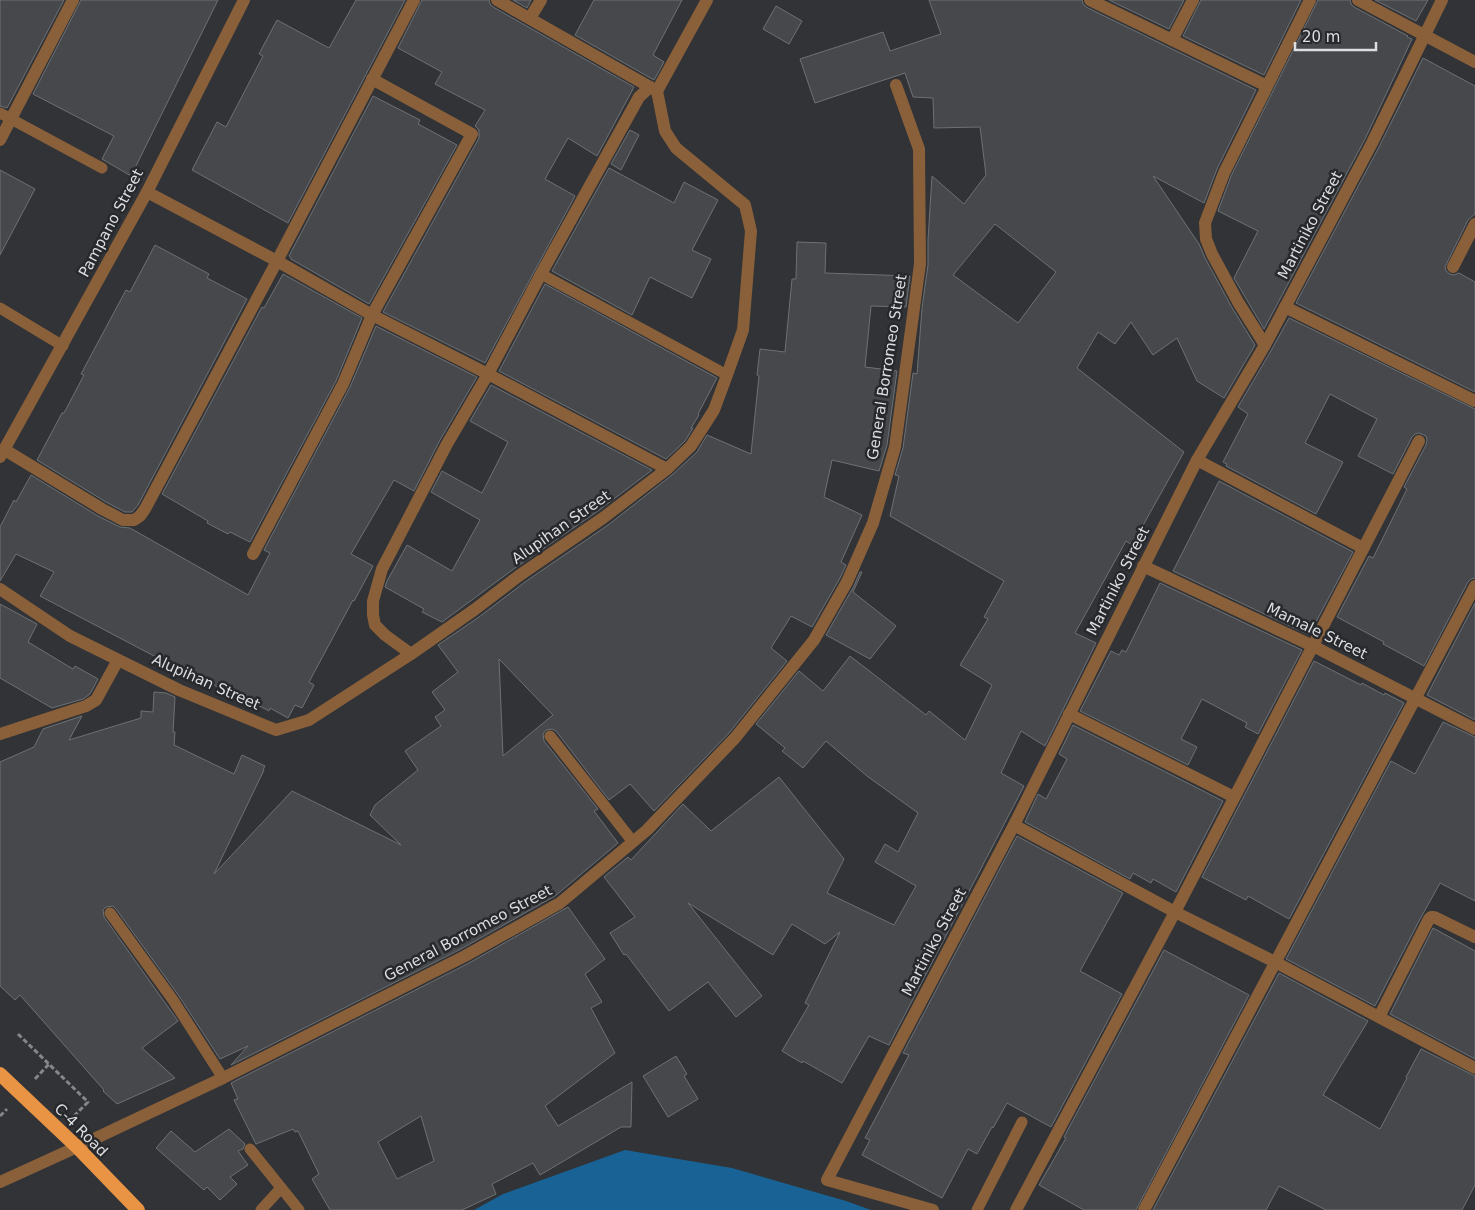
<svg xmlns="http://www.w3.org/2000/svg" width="1475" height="1210" font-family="'DejaVu Sans',sans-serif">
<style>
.water{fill:#186295}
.building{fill:#46484b;stroke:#6e7174;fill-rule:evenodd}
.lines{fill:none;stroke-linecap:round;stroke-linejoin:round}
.path{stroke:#848689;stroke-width:3;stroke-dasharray:5 2.5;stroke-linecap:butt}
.service{stroke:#8a603b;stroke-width:11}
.pedestrian{stroke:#8a603b;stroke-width:12}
.minor{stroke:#8a603b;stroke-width:12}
.tertiary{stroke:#8a603b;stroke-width:12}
.trunk{stroke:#e89444;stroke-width:14}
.labels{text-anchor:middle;stroke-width:5;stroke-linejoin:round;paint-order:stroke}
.street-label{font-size:15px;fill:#dcdee0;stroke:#27292c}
</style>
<rect width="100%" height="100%" fill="#313336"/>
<!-- water -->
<polygon class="water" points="625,1150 732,1168 846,1201 871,1210 474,1210 503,1194"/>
<!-- building -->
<g class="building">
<polygon points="0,0 64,0 7,108 0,106"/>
<polygon points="81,0 218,0 131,176 102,159 114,136 33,94"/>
<polygon points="356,0 405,0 288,223 192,170 217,122 226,127 263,56 259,54 277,20 329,48"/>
<polygon points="422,0 489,0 490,4 493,7 634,87 597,156 568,138 545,179 575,196 485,363 383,312 479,138 479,130 475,126 485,110 435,84 442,72 398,48"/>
<polygon points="513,0 531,0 527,8"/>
<polygon points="594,0 682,0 653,55 664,62 654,80 575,35"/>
<path d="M929 0H1082L1083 4 1086 7 1256 90 1217 169 1204 203 1153 176 1199 244 1205 258 1231 306 1255 345 1224 398 1197 381 1177 338 1153 355 1131 322 1115 344 1098 332 1077 368 1184 452 1132 545 1126 541 1075 633 1096 643 1045 746 1021 731 1001 773 1024 786 889 1045 869 1036 842 1083 803 1061 802 1063 782 1051 809 1005 805 1003 840 932 825 944 792 924 773 955 688 903 762 996 736 1017 708 982 669 1011 626 954 624 955 610 933 635 917 604 877 628 857 631 860 683 804 711 831 779 777 844 859 827 893 894 925 916 886 875 862 885 844 898 852 918 813 867 776 826 741 803 768 782 751 785 748 756 724 799 671 823 691 850 656 926 715 929 711 965 740 992 685 960 665 988 619 984 617 1004 581 890 516 899 476 895 475 903 448 913 373 917 374 922 308 928 265V240L932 176 964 204 986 175 980 127 934 128 933 98 913 97 905 73 815 103 800 59 883 32 890 51 941 34ZM995 224 1056 272 1018 323 953 275Z"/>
<polygon points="1109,0 1184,0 1169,29"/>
<polygon points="1201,0 1301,0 1264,75 1183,36"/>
<polygon points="1318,0 1350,0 1351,4 1354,7 1408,36 1407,37 1412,39 1365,139 1264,329 1234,278 1258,231 1218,211 1231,176"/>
<polygon points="1375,0 1428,0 1416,21"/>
<polygon points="776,6 802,21 789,44 763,29"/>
<polygon points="1423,58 1475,86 1475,214 1468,220 1445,267 1446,271 1450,274 1454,275 1459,273 1475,282 1475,392 1296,303 1379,147"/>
<polygon points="373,96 420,120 418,124 457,145 369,304 291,259 291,258 289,256"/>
<polygon points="630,130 639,135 621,170 611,164"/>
<polygon points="609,168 674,203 684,182 718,200 692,250 711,259 692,298 650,277 632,315 552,271"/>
<polygon points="0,170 35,189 0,255"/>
<path d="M797 242 826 243 825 273 910 276 906 307 871 306 865 367 897 371 887 445 879 471 832 460 824 497 862 515 841 562 846 565 840 578 812 627 791 616 771 648 787 661 729 733 654 811 630 784 609 800 556 731 552 729 546 730 543 734 544 741 598 809 594 811 618 843 555 896 461 949 231 1065 248 1046 220 1059 179 996 116 909 113 906 106 907 103 910 104 917 178 1021 142 1048 175 1078 117 1104 103 1091 104 1090 20 995 15 1000 0 986V762L34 747 43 729 82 716 69 740 141 718V711L153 712 154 692 166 693 175 697 173 732H175L174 745 234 774 242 755 265 766 263 770H264L214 874 292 791 401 845 370 815 375 805 418 770 405 751 441 726 435 717 445 710 432 692 458 672 438 645 479 617 525 582 608 525 672 475 697 452 707 435 751 454 759 376 757 375 760 349 785 352 792 279H796ZM499 659 553 715 503 756Z"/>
<polygon points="155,245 209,274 207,278 247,299 138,505 132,512 125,512 106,502 37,460 62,413 64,413 84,375 81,374 126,290 130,292"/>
<polygon points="283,274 362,318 336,381 250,542 230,532 228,534 207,523 208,521 162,494 262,307 264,308"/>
<polygon points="545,284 717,378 698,414 699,415 691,428 693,428 685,441 666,459 499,371"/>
<polygon points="1289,318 1475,409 1475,578 1471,579 1468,582 1424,666 1383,644 1384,642 1337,617 1369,556 1373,558 1407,489 1404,487 1426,445 1427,440 1426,436 1419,433 1415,434 1412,437 1393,474 1358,456 1377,419 1330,394 1305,443 1343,462 1316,514 1226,466 1227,464 1223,462 1248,414 1238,407 1272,349"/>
<polygon points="376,326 477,377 440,440 414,491 394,480 351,554 373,566 354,601 353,600 309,682 314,685 302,708 295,705 288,718 270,708 269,711 250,701 249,704 177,665 177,668 40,596 54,572 16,554 0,581 0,527 14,500 16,502 31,475 98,516 120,527 130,528 248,595 270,553 264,550 350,387"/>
<polygon points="491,385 652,470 598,511 515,568 442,622 422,612 424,609 385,587 387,581 407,545 452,571 480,520 431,492 442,471 482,493 508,442 470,421"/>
<polygon points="1219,481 1353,552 1309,635 1173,571"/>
<polygon points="860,572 862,572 853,592 896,626 870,659 826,635 854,586"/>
<polygon points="1160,583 1302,650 1258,734 1245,727 1247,723 1202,699 1181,739 1197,747 1188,765 1080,711 1111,651 1119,655 1122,650 1126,652"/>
<polygon points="1475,603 1475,720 1427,695"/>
<polygon points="0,604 37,624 28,642 73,669 75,666 98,679 90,694 83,699 52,708 0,678"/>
<polygon points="1314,661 1361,685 1362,683 1384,695 1385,693 1404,703 1289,919 1248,896 1246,900 1202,877"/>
<polygon points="1443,722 1475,737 1475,901 1440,883 1419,921 1375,1006 1286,959 1391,761 1415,774"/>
<polygon points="1073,725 1223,801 1176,892 1153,879 1151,883 1133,873 1130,879 1025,822 1038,794 1046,799 1067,759 1059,754"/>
<polygon points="1017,836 1123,893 1080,971 1122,994 1051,1127 1007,1103 993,1128 992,1127 977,1154 968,1149 942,1198 862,1155 870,1140 865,1138 909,1055 903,1053"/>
<path d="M568 907 605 959 585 974 602 1002 591 1008 615 1053 545 1106 558 1126 632 1082 631 1127H621L540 1175 533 1163 492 1184 496 1194 462 1210H330L312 1179 319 1174 298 1131 295 1132 293 1129 256 1144 234 1100 238 1099 231 1083 469 963ZM421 1116 434 1161 397 1179 378 1142Z"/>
<polygon points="1433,928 1475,951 1475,1059 1390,1014"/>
<polygon points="1164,950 1249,995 1136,1210 1084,1210 1039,1185 1066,1138 1064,1137"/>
<polygon points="1279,973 1368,1021 1323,1095 1380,1129 1407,1078 1406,1077 1421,1049 1475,1076 1475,1185 1462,1210 1326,1210 1279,1186 1266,1210 1153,1210"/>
<polygon points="676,1056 687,1074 684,1076 698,1099 668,1117 643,1076"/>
<polygon points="229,1129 245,1144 243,1149 238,1151 248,1165 230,1177 237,1184 220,1200 207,1187 204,1190 156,1148 171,1131 195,1152"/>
</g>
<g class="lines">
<!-- path -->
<g class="path">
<polyline points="18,1034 88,1102 74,1116"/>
<polyline points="35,1079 49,1064"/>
<polyline points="0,1116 7,1109"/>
</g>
<!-- service -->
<g class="service">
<polyline points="0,113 102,168"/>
<polyline points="541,274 727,375"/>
<polyline points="0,308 63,346"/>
<polyline points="550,736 633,842"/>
<polyline points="110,913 173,1000 223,1078"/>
<polyline points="250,1149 299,1210"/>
<polyline points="261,1210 281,1188"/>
<polyline points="977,1210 1022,1122"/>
</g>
<!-- pedestrian -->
<polyline class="pedestrian" points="1090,0 1267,86"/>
<!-- minor -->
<g class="minor">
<polyline points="497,0 657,91"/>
<polyline points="1358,0 1475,62"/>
<polyline points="530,18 541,0"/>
<polyline points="1172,40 1193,0"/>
<polyline points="0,140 73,0"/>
<polyline points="147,192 277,261 372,315 488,374 667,469"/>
<polyline points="1453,267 1475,224"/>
<polyline points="1285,307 1475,401"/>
<polyline points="1265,345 1238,302 1212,254 1206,239 1205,223 1224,173 1310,0"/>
<polyline points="5,450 102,509 123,520 134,520 140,516 145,509 277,261 414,0"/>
<polyline points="1197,460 1363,548"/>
<polyline points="253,554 343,384 372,315 472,134 372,79"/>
<polyline points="1143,566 1313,646 1475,729"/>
<polyline points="0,589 70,636 179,690 276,730 309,720 411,654 474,610 520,575 603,518 667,469 691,446 714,410 727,375 743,330 751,231 745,205 676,148 665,131 657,91 707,0"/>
<polyline points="411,654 385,635 375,625 373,615 373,601 382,569 447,444 488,374 541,274 639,97 650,87"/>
<polyline points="1069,714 1234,797"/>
<polyline points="0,734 86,706 96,700 118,660"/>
<polyline points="1014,825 1175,912 1275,962 1475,1068"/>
<polyline points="1379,1017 1429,919 1431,917 1434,917 1475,937"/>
<polyline points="77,1147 223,1078 465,956 560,903 647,830 735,738 814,640 847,582 873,523 895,447 920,264 919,149 896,85"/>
<polyline points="933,1210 827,1180 1014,825 1197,460 1265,345 1372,143 1442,0"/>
<polyline points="1016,1210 1175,912 1419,441"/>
<polyline points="1144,1210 1475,586"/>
</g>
<!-- tertiary -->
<g class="tertiary">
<polyline points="0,457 147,192 244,0"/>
<polyline points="0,1182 77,1147"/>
</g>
<!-- trunk -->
<polyline class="trunk" points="0,1074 77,1147 138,1210"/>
</g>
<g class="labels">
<!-- street labels -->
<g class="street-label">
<text transform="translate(111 223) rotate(-62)" y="5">Pampano Street</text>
<text transform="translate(1310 225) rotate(-62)" y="5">Martiniko Street</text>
<text transform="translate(887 367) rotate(-81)" y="5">General Borromeo Street</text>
<text transform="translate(561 527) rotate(-35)" y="5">Alupihan Street</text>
<text transform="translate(1118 581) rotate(-63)" y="5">Martiniko Street</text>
<text transform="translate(1317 631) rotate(26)" y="5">Mamale Street</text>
<text transform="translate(206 682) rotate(24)" y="5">Alupihan Street</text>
<text transform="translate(468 933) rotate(-28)" y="5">General Borromeo Street</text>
<text transform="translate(934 942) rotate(-62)" y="5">Martiniko Street</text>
<text transform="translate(81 1130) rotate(45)" y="5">C-4 Road</text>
</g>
</g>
<!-- scale -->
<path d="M1295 42v8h81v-8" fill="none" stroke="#dcdee0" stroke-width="2.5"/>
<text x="1302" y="42" font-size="15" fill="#dcdee0" stroke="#27292c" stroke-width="4" paint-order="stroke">20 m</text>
</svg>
